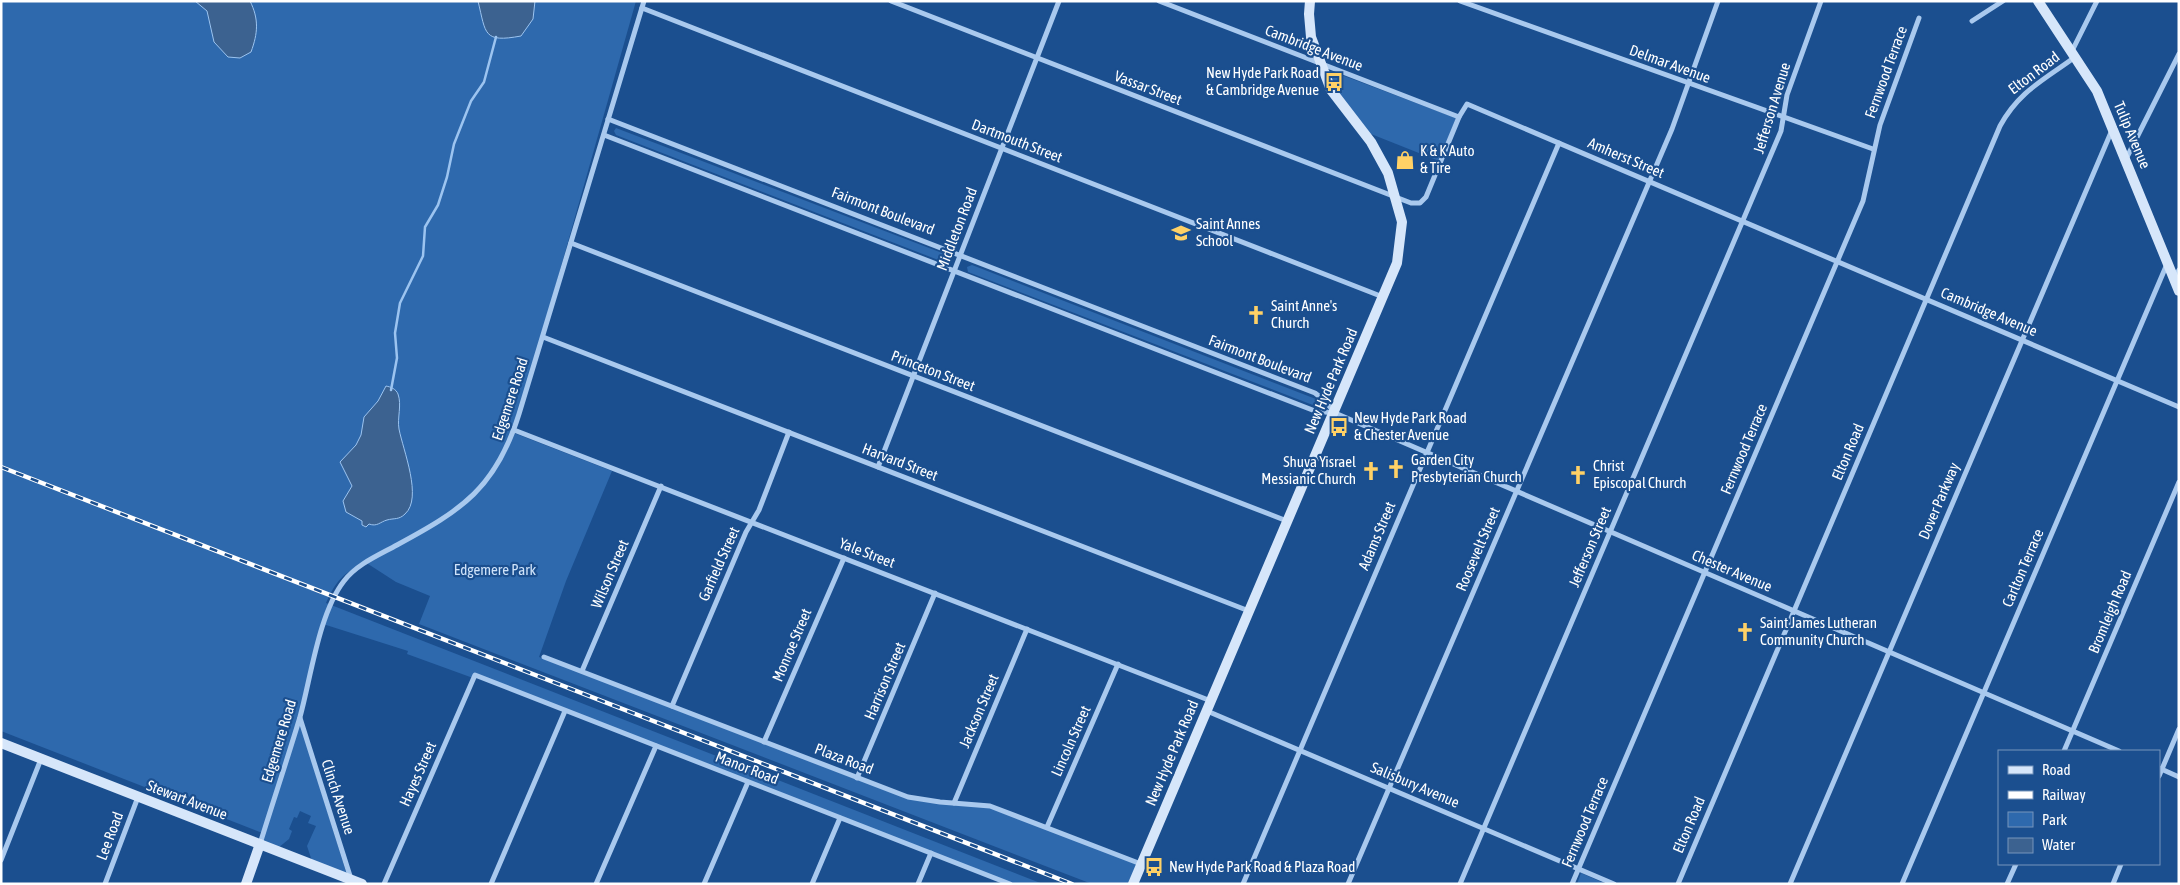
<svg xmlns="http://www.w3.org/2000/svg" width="2180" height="885" font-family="'Asap Condensed',sans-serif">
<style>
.green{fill:#2e69ad}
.water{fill:#3c6290;stroke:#9cc4f0}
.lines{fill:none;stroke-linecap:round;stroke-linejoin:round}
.stream{stroke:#9cc4f0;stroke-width:2.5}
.street{stroke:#a9c9ee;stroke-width:5}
.secondary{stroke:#d6e6fa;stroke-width:10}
.rail-casing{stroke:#fff;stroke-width:4.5}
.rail{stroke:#1b4f8f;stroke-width:2.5;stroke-dasharray:8;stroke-linecap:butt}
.labels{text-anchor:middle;stroke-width:4.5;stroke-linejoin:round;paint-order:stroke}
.street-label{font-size:15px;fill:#fff;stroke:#1b4f8f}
.poi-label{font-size:15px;fill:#fff;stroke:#1b4f8f;text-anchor:start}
.park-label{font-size:15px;fill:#cfe3fa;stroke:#1b4f8f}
</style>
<rect width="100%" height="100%" fill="#1b4f8f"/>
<!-- green -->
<g class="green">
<path d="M1 1H636L514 433 612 471 566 581 539 657 917 800 986 805 1140 863 1131 884H1092L419 624 430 596 396 582 365 562C342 575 337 579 326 603L1043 884H1014L475 675 473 678 407 654 408 651 323 624 298 717 347 875 312 861 307 846 316 826 308 823 311 816 300 811 297 818 294 817 289 829 292 831 289 839 278 848 263 842 265 834 1 731Z"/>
<polygon points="1323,68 1456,118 1439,161 1366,132 1343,103"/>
<polygon points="616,128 950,256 951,260 946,263 616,135 614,131"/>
<polygon points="972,265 1321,401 1323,405 1318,407 968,272 967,267"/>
<polygon points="1581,873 1606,884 1577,884"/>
</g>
<!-- water -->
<g class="water">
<path d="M195 1H250C259 19 258 33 251 52L240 58 228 57 214 42 207 11Z"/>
<path d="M478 1H535L533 19 521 36C483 43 486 34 478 1Z"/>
<path d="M386 386C391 387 396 389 398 394 402 405 397 418 399 429 403 450 423 498 405 514 399 520 394 518 387 520 380 522 377 527 369 524L366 527 362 525V521L346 512 343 501 352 486 340 462 356 445 361 435 364 417 378 401Z"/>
</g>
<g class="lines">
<!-- stream -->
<polyline class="stream" points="391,390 397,358 395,333 400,303 423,256 425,227 438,205 447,177 454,144 471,101 484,82 496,37"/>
<!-- street -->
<g class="street">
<polyline points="891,1 1411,203 1420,203 1426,197 1459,117 1467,104 2179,407"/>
<polyline points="1159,1 1459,117"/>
<polyline points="1460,1 1873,149"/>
<polyline points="642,8 1383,297"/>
<polyline points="1972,21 2003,1"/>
<polyline points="2072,51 2097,1"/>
<polyline points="608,119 1315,393 1325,401 1335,413"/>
<polyline points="604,135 1315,411 1335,413 2119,751"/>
<polyline points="2126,159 2179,54"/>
<polyline points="571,243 1287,521"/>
<polyline points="2174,279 2179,270"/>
<polyline points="543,337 1249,611"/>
<polyline points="514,430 1211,701"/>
<polyline points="878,467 1059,1"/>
<polyline points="544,657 908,797 940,802 990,806 1141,864"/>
<polyline points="582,671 661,486"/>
<polyline points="672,706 746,532 759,510 789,432"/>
<polyline points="1207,711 1614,884"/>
<polyline points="300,718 351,879"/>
<polyline points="764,742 844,558"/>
<polyline points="2064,751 2179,482"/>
<polyline points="2159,768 2179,777"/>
<polyline points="2159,776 2179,729"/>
<polyline points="857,778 935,593"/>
<polyline points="954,803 1027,629"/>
<polyline points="1047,827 1118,664"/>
<path d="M260 844C273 802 287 760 300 717 311 677 319 613 344 581 357 564 379 555 397 545 462 510 496 488 519 414L644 1"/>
<polyline points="1,860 41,759"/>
<polyline points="105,884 138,797"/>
<polyline points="384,884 475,675 1010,884"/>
<polyline points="491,884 565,711"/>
<polyline points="596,884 656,746"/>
<polyline points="704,884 748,782"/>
<polyline points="812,884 840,818"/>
<polyline points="918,884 931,853"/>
<polyline points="1243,884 1559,143"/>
<polyline points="1348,884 1672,129 1718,1"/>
<polyline points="1460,884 1781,131 1787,95 1821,1"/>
<polyline points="1572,884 1863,201 1880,125 1919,18"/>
<path d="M1678 884 2000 126C2019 91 2044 80 2075 57"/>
<polyline points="1790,884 2112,130"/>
<polyline points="1902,884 2167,264"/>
<polyline points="2007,884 2016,864"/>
<polyline points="2113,884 2121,864"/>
</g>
<!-- secondary -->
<g class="secondary">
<polyline points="2038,1 2097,91 2179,291"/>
<polyline points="1,743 362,884"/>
<polyline points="246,884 260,844"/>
<polyline points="1133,884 1397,263 1402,222 1388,173 1371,142 1331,90 1311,37 1309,14 1310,1"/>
</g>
<!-- rail casing -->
<g class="rail-casing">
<polyline id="rail" points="1,467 1072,884"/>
</g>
<!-- rail -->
<use href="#rail" class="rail"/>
</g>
<!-- icons -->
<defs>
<g id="bus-bare" transform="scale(1.5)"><path d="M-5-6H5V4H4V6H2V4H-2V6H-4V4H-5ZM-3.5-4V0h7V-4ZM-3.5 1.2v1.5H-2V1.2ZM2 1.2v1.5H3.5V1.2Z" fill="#ffd166" stroke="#1b4f8f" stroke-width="2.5" paint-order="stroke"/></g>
<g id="shop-bare" transform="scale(1.5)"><path d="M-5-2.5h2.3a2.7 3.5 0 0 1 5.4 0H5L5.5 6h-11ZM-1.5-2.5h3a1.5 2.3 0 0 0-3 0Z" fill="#ffd166" stroke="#1b4f8f" stroke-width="2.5" paint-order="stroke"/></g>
<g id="school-bare" transform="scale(1.5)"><path d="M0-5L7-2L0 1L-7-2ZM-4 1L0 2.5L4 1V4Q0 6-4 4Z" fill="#ffd166" stroke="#1b4f8f" stroke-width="2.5" paint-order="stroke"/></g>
<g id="church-bare" transform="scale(1.5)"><path d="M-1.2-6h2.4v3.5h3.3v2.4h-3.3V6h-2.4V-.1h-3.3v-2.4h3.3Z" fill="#ffd166" stroke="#1b4f8f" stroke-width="2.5" paint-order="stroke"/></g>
</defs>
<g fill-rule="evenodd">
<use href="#bus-bare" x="1334" y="82"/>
<use href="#shop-bare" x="1405" y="160"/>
<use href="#school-bare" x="1181" y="233"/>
<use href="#church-bare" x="1256" y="315"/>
<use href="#bus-bare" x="1339" y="427"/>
<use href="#church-bare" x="1396" y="469"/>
<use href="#church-bare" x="1371" y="471"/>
<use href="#church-bare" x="1578" y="475"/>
<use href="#church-bare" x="1745" y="632"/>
<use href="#bus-bare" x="1154" y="867"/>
</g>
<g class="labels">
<!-- street labels -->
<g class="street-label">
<text transform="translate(1314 48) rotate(21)" y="5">Cambridge Avenue</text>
<text transform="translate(1670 64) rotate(20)" y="5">Delmar Avenue</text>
<text transform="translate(1886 72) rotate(-70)" y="5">Fernwood Terrace</text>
<text transform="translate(2034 73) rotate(-37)" y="5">Elton Road</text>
<text transform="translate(1148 88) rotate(21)" y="5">Vassar Street</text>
<text transform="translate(1772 108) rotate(-73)" y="5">Jefferson Avenue</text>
<text transform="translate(2132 135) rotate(67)" y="5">Tulip Avenue</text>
<text transform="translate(1017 141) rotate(21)" y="5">Dartmouth Street</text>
<text transform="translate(1626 158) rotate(23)" y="5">Amherst Street</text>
<text transform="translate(883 211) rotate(21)" y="5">Fairmont Boulevard</text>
<text transform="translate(957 229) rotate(-69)" y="5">Middleton Road</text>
<text transform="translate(1989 312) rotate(23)" y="5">Cambridge Avenue</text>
<text transform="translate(1260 359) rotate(21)" y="5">Fairmont Boulevard</text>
<text transform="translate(933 371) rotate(21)" y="5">Princeton Street</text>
<text transform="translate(1331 381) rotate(-67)" y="5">New Hyde Park Road</text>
<text transform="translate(510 399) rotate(-72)" y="5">Edgemere Road</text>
<text transform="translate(1744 449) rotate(-67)" y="5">Fernwood Terrace</text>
<text transform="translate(1848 452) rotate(-67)" y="5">Elton Road</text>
<text transform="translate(900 462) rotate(21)" y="5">Harvard Street</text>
<text transform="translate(1939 501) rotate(-67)" y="5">Dover Parkway</text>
<text transform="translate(1377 536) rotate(-67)" y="5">Adams Street</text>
<text transform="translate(1590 547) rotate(-67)" y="5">Jefferson Street</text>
<text transform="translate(1478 549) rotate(-67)" y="5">Roosevelt Street</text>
<text transform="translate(867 553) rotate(21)" y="5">Yale Street</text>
<text transform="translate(719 564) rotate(-66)" y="5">Garfield Street</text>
<text transform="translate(2023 568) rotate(-67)" y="5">Carlton Terrace</text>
<text transform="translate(1732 571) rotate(23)" y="5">Chester Avenue</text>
<text transform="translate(610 574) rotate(-67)" y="5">Wilson Street</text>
<text transform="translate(2110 612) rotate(-67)" y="5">Bromleigh Road</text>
<text transform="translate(792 645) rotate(-67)" y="5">Monroe Street</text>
<text transform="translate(885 681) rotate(-67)" y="5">Harrison Street</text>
<text transform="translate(979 711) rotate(-67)" y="5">Jackson Street</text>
<text transform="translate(279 741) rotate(-73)" y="5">Edgemere Road</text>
<text transform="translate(1071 741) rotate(-66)" y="5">Lincoln Street</text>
<text transform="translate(1172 753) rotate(-67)" y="5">New Hyde Park Road</text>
<text transform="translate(844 759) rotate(21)" y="5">Plaza Road</text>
<text transform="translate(747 768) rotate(21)" y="5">Manor Road</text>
<text transform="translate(418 774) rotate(-66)" y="5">Hayes Street</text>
<text transform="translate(1415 785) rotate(23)" y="5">Salisbury Avenue</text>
<text transform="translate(338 797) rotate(72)" y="5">Clinch Avenue</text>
<text transform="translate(187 800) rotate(21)" y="5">Stewart Avenue</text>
<text transform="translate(1585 822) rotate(-67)" y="5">Fernwood Terrace</text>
<text transform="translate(1689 825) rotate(-67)" y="5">Elton Road</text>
<text transform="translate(110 836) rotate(-69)" y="5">Lee Road</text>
</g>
<!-- poi labels -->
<g class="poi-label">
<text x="1319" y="78" text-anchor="end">New Hyde Park Road<tspan x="1319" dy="17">&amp; Cambridge Avenue</tspan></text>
<text x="1420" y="156">K &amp; K Auto<tspan x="1420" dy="17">&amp; Tire</tspan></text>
<text x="1196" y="229">Saint Annes<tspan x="1196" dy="17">School</tspan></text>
<text x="1271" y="311">Saint Anne's<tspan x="1271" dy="17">Church</tspan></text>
<text x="1354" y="423">New Hyde Park Road<tspan x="1354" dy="17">&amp; Chester Avenue</tspan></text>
<text x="1411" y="465">Garden City<tspan x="1411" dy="17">Presbyterian Church</tspan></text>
<text x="1356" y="467" text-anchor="end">Shuva Yisrael<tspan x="1356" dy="17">Messianic Church</tspan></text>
<text x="1593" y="471">Christ<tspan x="1593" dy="17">Episcopal Church</tspan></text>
<text x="1760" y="628">Saint James Lutheran<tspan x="1760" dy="17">Community Church</tspan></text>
<text x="1169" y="872">New Hyde Park Road &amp; Plaza Road</text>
</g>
<!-- park labels -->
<g class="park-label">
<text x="495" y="575">Edgemere Park</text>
</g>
</g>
<!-- border -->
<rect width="2180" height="885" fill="none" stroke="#ffffff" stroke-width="5"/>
<!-- legend -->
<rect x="1998" y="750" width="162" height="115" fill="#1b4f8f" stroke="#7695bc"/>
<rect x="2008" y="766" width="25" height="8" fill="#d6e6fa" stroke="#7695bc"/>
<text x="2042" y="775" font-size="15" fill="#ffffff">Road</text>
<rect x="2008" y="791" width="25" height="8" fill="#ffffff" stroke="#7695bc"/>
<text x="2042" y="800" font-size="15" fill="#ffffff">Railway</text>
<rect x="2008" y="812" width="25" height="15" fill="#2e69ad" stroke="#7695bc"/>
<text x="2042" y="825" font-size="15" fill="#ffffff">Park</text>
<rect x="2008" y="838" width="25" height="15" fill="#3c6290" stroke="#7695bc"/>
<text x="2042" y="850" font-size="15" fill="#ffffff">Water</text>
</svg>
